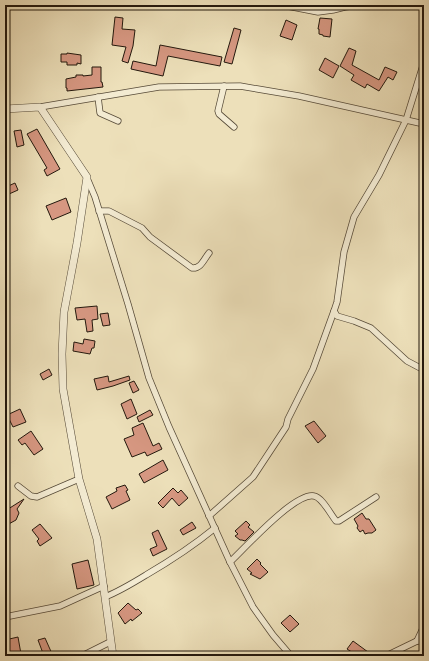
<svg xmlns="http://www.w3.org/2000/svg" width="429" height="661" font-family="'IM FELL Double Pica',serif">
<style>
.building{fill:#d69781;stroke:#23180d}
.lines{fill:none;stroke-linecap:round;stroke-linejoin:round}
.minor-casing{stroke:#564a38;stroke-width:7}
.tertiary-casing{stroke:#564a38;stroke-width:8}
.minor{stroke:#f3ebd2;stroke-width:5.5}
.tertiary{stroke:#f3ebd2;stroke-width:7}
</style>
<rect width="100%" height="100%" fill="#ede0ba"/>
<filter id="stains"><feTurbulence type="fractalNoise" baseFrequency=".005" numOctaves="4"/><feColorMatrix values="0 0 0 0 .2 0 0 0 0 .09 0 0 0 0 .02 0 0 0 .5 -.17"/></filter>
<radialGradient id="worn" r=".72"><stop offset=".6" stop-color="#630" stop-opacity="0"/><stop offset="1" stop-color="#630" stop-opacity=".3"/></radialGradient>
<!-- building -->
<g class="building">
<polygon points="115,17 123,18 122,29 135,30 133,46 128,63 122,61 126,47 112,45"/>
<polygon points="320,18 332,19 330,37 323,36 323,35 319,34 319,29 318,29"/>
<polygon points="286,20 297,25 292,40 280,36"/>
<polygon points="234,28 241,30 232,64 224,62"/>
<polygon points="160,45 222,57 220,66 168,56 163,76 131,69 133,61 156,66"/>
<polygon points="349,48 356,51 352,65 379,80 385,67 397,72 393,80 388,77 379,91 367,84 365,88 351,80 354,75 340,66"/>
<polygon points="67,53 81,55 81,64 77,63 77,65 67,65 67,62 61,62 61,54 67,54"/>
<polygon points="325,58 339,66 333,78 319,70"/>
<polygon points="92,67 101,67 101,82 102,82 103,87 67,91 67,88 66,88 66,79 76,77 76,75 83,75 83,76 92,75"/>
<polygon points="37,129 60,169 47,176 44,170 47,168 27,134"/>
<polygon points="21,130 24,145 17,147 14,131"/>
<polygon points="15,183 18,190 9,194 6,187"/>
<polygon points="66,198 71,212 52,220 46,206"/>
<polygon points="97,306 98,319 92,320 93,331 87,332 85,319 77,320 75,308"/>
<polygon points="108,313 110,325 103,326 100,314"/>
<polygon points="84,339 95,341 94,348 92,348 90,354 73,351 74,342 83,344"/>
<polygon points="49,369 52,375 43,380 40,374"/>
<polygon points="108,376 109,382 129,376 130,380 113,386 97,390 94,379"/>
<polygon points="134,381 139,390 133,393 129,383"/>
<polygon points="131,399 137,414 127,419 121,404"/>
<polygon points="20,409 26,422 13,427 7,415"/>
<polygon points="150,410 153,415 139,422 137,417"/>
<polygon points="314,421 326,436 318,443 305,426"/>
<polygon points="143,423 153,446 159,443 162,449 147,456 145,452 132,457 124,439 134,435 132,428"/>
<polygon points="31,431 43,449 34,455 25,443 22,445 18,440"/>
<polygon points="163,460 168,470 144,483 139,474"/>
<polygon points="125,485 128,490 126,491 130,500 112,509 106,497 117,491 116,488"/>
<polygon points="173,488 178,493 181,490 188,498 179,506 172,498 163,508 158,503"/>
<polygon points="24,499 17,509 19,513 16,520 5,526 5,511"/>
<polygon points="362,513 366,519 369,519 376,530 372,533 368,533 365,534 363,530 360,532 357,528 358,526 354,519"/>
<polygon points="246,521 250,525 248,527 254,532 245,541 242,540 240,540 235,536 238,534 235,531"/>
<polygon points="192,522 196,528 183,535 180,530"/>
<polygon points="40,524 52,538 40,546 37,541 39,539 32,530"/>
<polygon points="158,530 167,549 153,556 150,549 157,546 152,533"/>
<polygon points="257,559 261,563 260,564 268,572 260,579 250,574 252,573 247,569"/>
<polygon points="88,560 94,585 77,589 72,564"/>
<polygon points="128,603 136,610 138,609 142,613 132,621 131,619 125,624 118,613"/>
<polygon points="290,615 299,624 290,632 281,623"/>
<polygon points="18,637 21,654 8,656 5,640"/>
<polygon points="45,638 53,656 44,656 38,640"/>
<polygon points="353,641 368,652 365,656 358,656 347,649"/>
</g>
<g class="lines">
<!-- minor casing -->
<g class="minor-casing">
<g id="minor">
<polyline points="282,5 318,12 333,10 345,7 360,5"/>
<polyline points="424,62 406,120 379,175 354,217 344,252 337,302 334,311 337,316 354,321 371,328 407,361 424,370"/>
<polyline points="224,86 218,111 219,114 234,127"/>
<polyline points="98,97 100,113 118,121"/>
<polyline points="40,107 159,87 240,86 299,96 424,124"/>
<polyline points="87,178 95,197 128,304 149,378 169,427 230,562 253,607 273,635 291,656"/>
<path d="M99 211H109L142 228 150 237 192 268C201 269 204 259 209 253"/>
<polyline points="18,486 31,496 37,497 79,479"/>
<polyline points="209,516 253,477 286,427 288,419 313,369 334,311"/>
<path d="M230 562C245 548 295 492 314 496 322 497 331 515 336 521H339L376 497"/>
<path d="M105 597C120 591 133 583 146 575 170 561 193 546 215 528"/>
<polyline points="5,617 60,606 104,586"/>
<polyline points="417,641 424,626"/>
<polyline points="82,656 110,642"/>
<polyline points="386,656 417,641 424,641"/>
</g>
</g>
<!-- tertiary casing -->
<g class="tertiary-casing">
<polyline id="tertiary" points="5,109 40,107 87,177 77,243 64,312 62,354 63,389 79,479 97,539 113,656"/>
</g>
<!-- minor -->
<use href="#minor" class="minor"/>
<!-- tertiary -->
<use href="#tertiary" class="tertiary"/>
</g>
<!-- margin -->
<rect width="429" height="661" fill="none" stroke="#ede0ba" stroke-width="20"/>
<rect x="6" y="6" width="417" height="649" fill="none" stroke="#23180d" stroke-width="2"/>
<rect x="10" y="10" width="409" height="641" fill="none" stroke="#23180d"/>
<rect width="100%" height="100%" filter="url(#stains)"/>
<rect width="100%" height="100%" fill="url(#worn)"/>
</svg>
